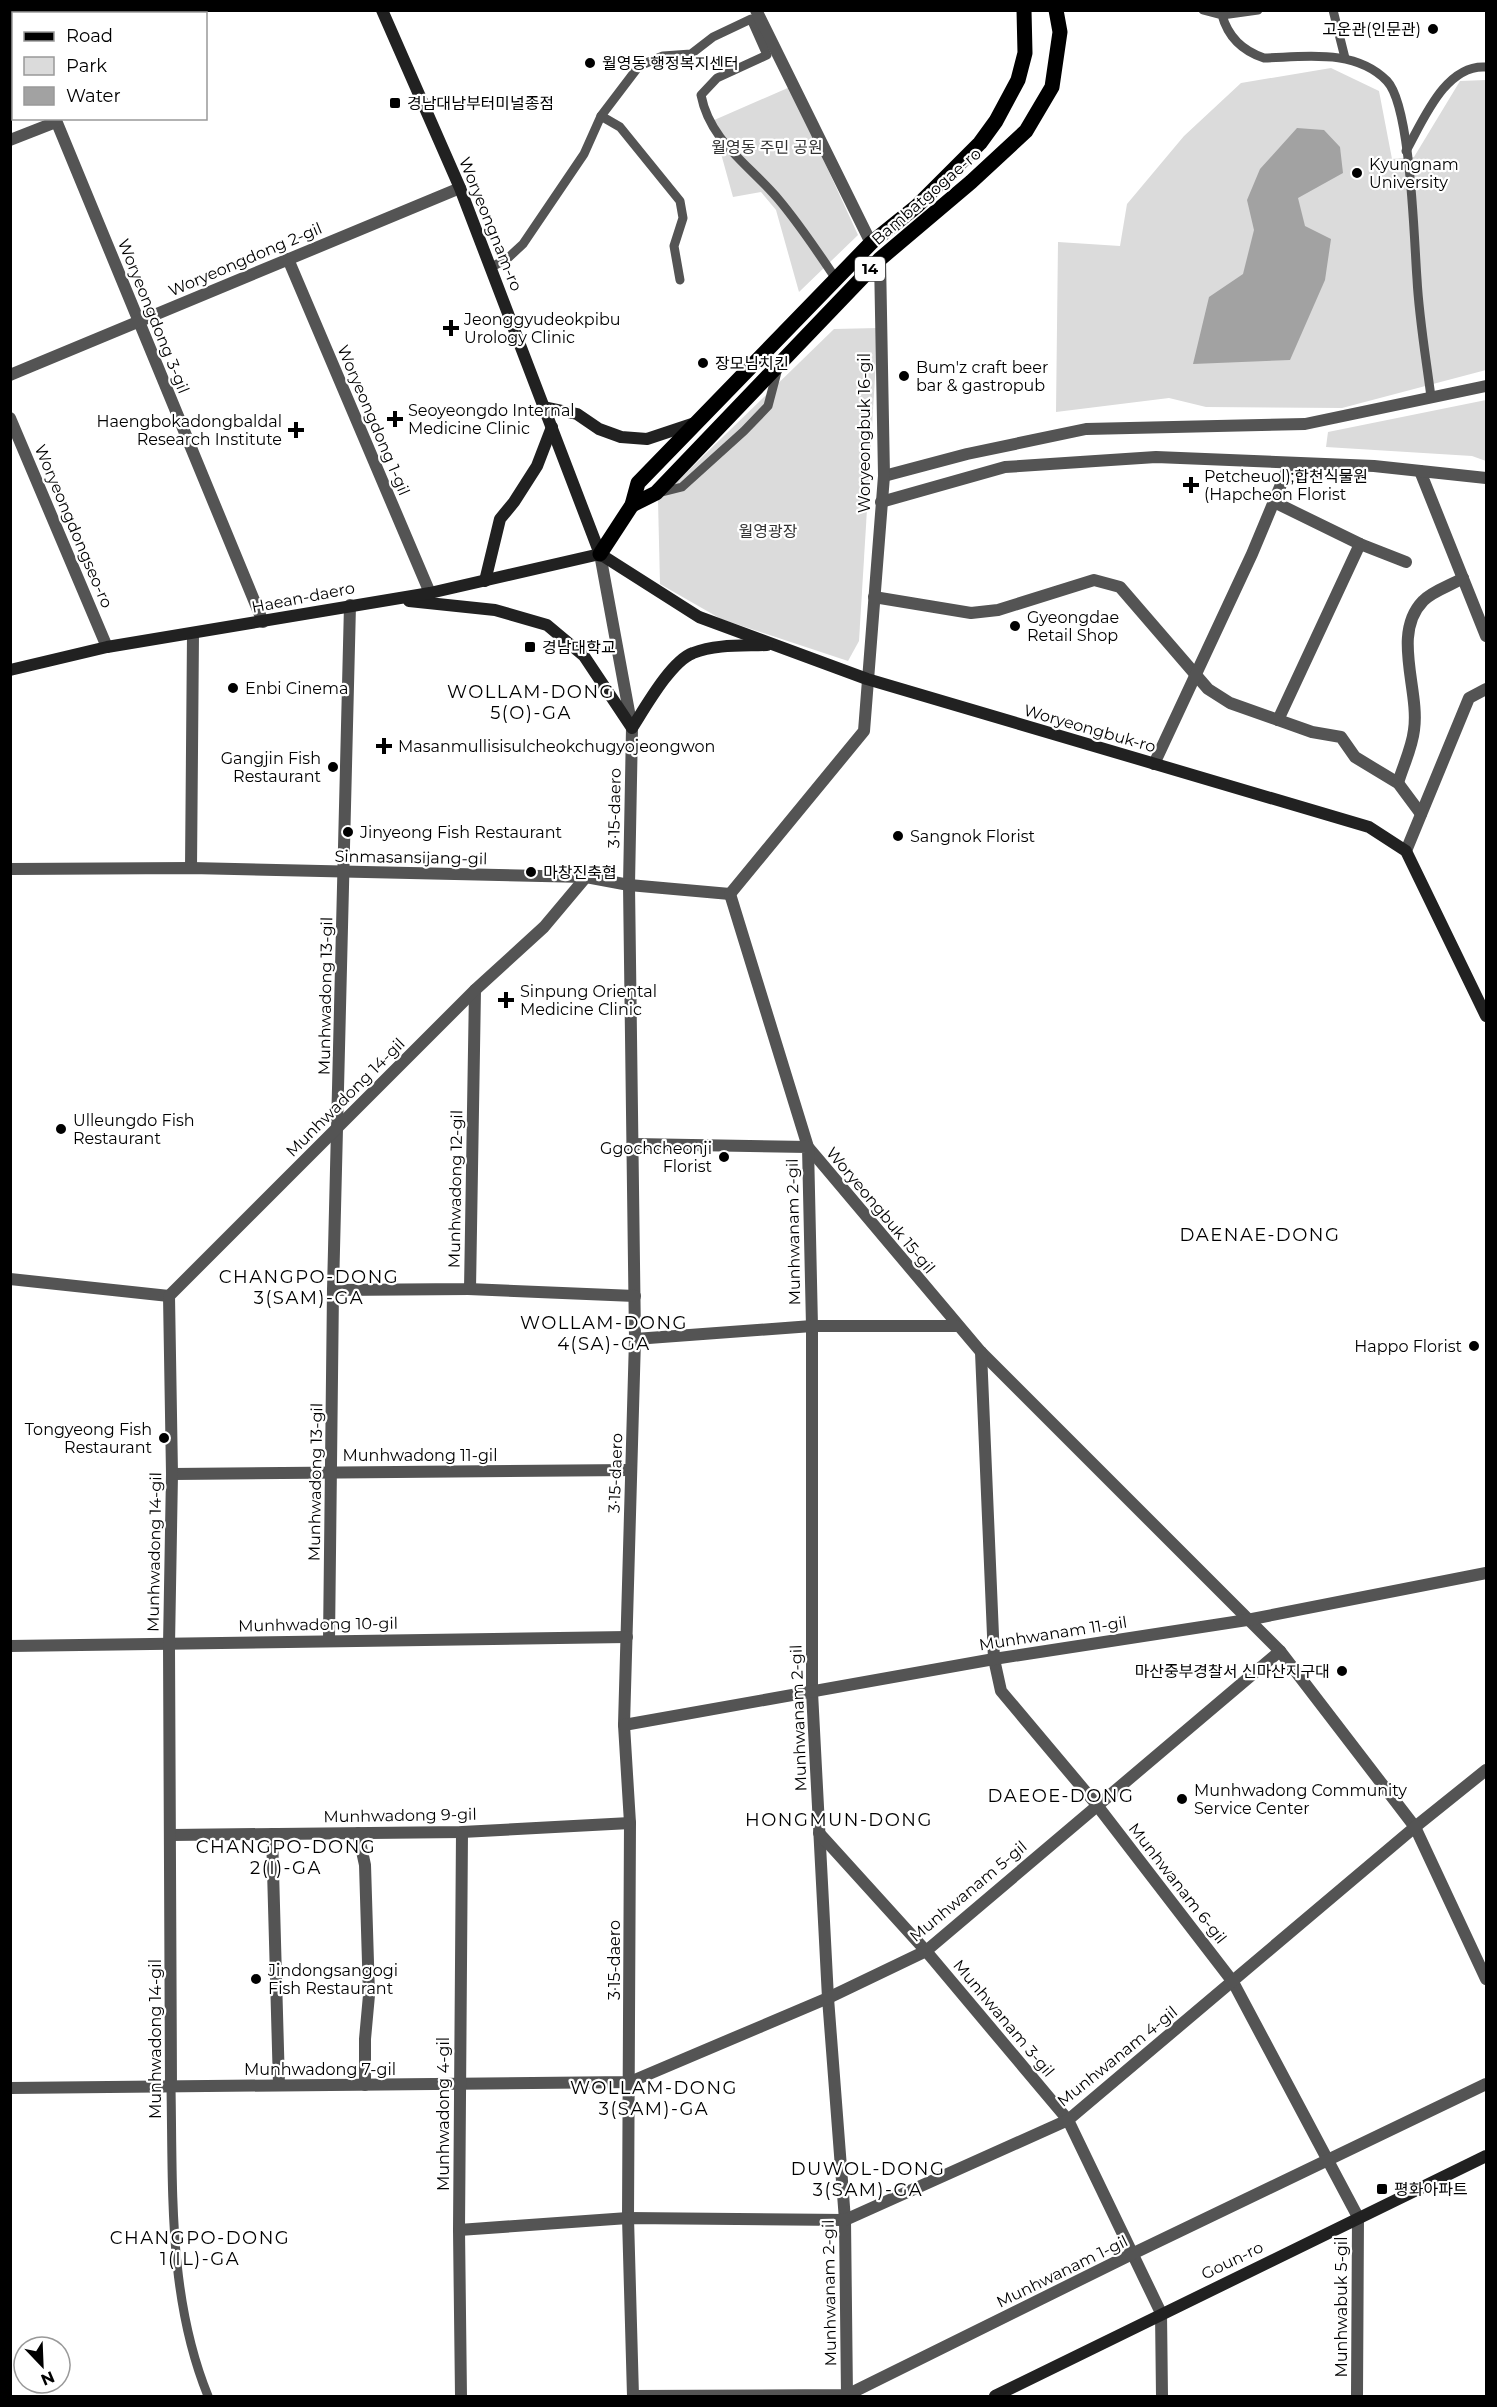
<svg xmlns="http://www.w3.org/2000/svg" width="1497" height="2407" font-family="Montserrat,'Noto Sans KR',sans-serif">
<style>
.green{fill:#dbdbdb}
.water{fill:#a2a2a2}
.lines{fill:none;stroke-linecap:round;stroke-linejoin:round}
.lane{stroke:#545454;stroke-width:9}
.street{stroke:#545454;stroke-width:12}
.secondary{stroke:#212121;stroke-width:12}
.primary{stroke:#000;stroke-width:15}
.poi-dot{fill:#000;stroke:#fff;stroke-width:2}
.labels{text-anchor:middle;stroke-width:4.5;stroke-linejoin:round;paint-order:stroke}
.shield{fill:#fff;stroke:#4c4c4c;stroke-width:1.5}
.shield-label{font-size:15px;font-weight:bold;fill:#000}
.poi-label{font-size:16px;fill:#000;stroke:#fff;text-anchor:start}
.park-label{font-size:16px;fill:#323232;stroke:#fff}
.street-label{font-size:16px;fill:#000;stroke:#fff}
.neighbourhood-label{font-size:18px;letter-spacing:1.5px;fill:#000;stroke:#fff}
</style>
<rect width="100%" height="100%" fill="#fff"/>
<!-- green -->
<g class="green">
<polygon points="1331,68 1379,91 1392,159 1414,157 1460,81 1486,80 1486,370 1342,408 1206,407 1169,398 1056,412 1058,242 1120,246 1127,204 1184,136 1241,83"/>
<polygon points="790,87 858,235 799,292 776,210 761,192 733,197 712,121"/>
<polygon points="878,328 859,641 848,661 721,619 660,584 658,500 834,329"/>
<polygon points="1486,400 1486,461 1472,456 1326,447 1328,432"/>
</g>
<!-- water -->
<polygon class="water" points="1297,128 1324,130 1340,147 1343,173 1298,198 1305,226 1331,239 1325,280 1290,360 1193,364 1209,297 1243,274 1254,230 1247,200 1260,169"/>
<g class="lines">
<!-- lane -->
<g class="lane">
<path d="M1203 10 1222 15C1228 37 1243 51 1264 58 1304 57 1355 48 1387 81 1411 106 1414 241 1417 279 1419 318 1426 358 1431 397"/>
<polyline points="1333,10 1345,58"/>
<polyline points="1222,15 1258,10"/>
<polyline points="601,116 620,127 680,201 683,218 674,246 680,280"/>
<path d="M1406 151C1423 121 1445 64 1486 67"/>
<path d="M490 268 508 258 523 244 584 154 601 116 639 66 663 56 691 54 713 37 751 19 767 55 717 78 701 95C710 142 750 165 779 200 800 225 818 252 836 279"/>
<polyline points="658,493 682,487 744,431 768,406 778,368"/>
<path d="M171 2087C173 2191 168 2298 208 2396"/>
</g>
<!-- street -->
<g class="street">
<polyline points="756,10 871,243"/>
<polyline points="10,12 14,19"/>
<polyline points="55,118 263,622"/>
<polyline points="10,140 56,122"/>
<polyline points="288,259 430,593"/>
<polyline points="10,375 460,188"/>
<polyline points="10,418 107,647"/>
<polyline points="1420,471 1486,636"/>
<polyline points="884,476 967,454 1086,429 1305,424 1486,386"/>
<polyline points="881,502 1005,467 1156,457 1374,466 1486,478"/>
<polyline points="1274,502 1360,544 1278,720"/>
<polyline points="1360,544 1406,562"/>
<polyline points="600,554 632,728 629,885 635,1339 624,1725 630,1823 628,2218 633,2396"/>
<polyline points="874,597 971,613 998,610 1094,580 1120,587 1208,689 1230,703 1312,732 1341,737 1355,757 1398,783 1421,814"/>
<polyline points="1154,764 1252,554 1290,463"/>
<path d="M1398 783C1403 766 1412 748 1414 730 1420 690 1391 634 1423 601 1432 591 1452 585 1463 578"/>
<polyline points="1406,851 1469,698 1486,689"/>
<polyline points="191,868 193,634"/>
<polyline points="10,869 191,868 586,877 629,885 730,894"/>
<polyline points="730,894 808,1147 981,1352 1280,1651 1415,1827 1486,1979"/>
<polyline points="730,894 864,731 884,476 880,259"/>
<polyline points="634,1144 808,1147 812,1326 812,1692 828,1998 845,2220 847,2396"/>
<polyline points="10,1279 169,1296"/>
<polyline points="468,1289 635,1296"/>
<polyline points="333,1290 470,1289 475,990"/>
<polyline points="635,1339 812,1326 956,1326"/>
<polyline points="981,1352 994,1659 1001,1691 1096,1804 1233,1982 1358,2217 1357,2396"/>
<polyline points="172,1474 631,1470"/>
<polyline points="329,1640 333,1290 350,605"/>
<polyline points="10,1646 627,1637"/>
<polyline points="624,1725 994,1659 1247,1620 1486,1573"/>
<polyline points="358,1833 365,1865 369,1995 365,2039 365,2085"/>
<polyline points="819,1833 926,1951 1068,2120 1161,2313 1162,2396"/>
<polyline points="272,1834 279,2085"/>
<polyline points="171,1835 462,1832 630,1823"/>
<polyline points="171,2087 169,1645 172,1474 169,1296 475,990 544,927 586,877"/>
<polyline points="10,2088 630,2082 828,1998 926,1951 1280,1651"/>
<polyline points="459,2230 628,2218 845,2220 1068,2120 1415,1827 1486,1770"/>
<polyline points="461,2396 459,2230 462,1832"/>
<polyline points="633,2396 847,2395 1132,2254 1486,2084"/>
</g>
<!-- secondary -->
<g class="secondary">
<polyline points="382,10 460,188 600,554"/>
<polyline points="544,407 577,414 599,429 621,437 647,439 695,423"/>
<polyline points="600,554 699,617 867,679 1369,827 1406,851 1486,1016"/>
<polyline points="485,581 500,519 514,502 537,466 552,427"/>
<path d="M409 601 495 610 547 625 584 656 632 728C645 708 671 661 693 653 716 644 743 646 767 645"/>
<polyline points="10,670 107,647 430,593 600,554"/>
<polyline points="995,2396 1486,2156"/>
</g>
<!-- primary -->
<g class="primary">
<polyline points="632,505 656,493 880,259 971,182 1026,131 1052,87 1060,32 1056,10"/>
<polyline points="600,554 632,505 638,483 871,243 917,206 980,143 996,121 1018,80 1025,53 1024,10"/>
</g>
</g>
<!-- markers -->
<g class="poi-dot">
<circle cx="1433" cy="29" r="6"/>
<circle cx="590" cy="63" r="6"/>
<rect x="389" y="97" width="12" height="12" rx="3"/>
<circle cx="1357" cy="173" r="6"/>
<path d="M448 319h6v6h6v6h-6v6h-6v-6h-6v-6h6z"/>
<circle cx="703" cy="363" r="6"/>
<circle cx="904" cy="376" r="6"/>
<path d="M392 410h6v6h6v6h-6v6h-6v-6h-6v-6h6z"/>
<path d="M293 421h6v6h6v6h-6v6h-6v-6h-6v-6h6z"/>
<path d="M1188 476h6v6h6v6h-6v6h-6v-6h-6v-6h6z"/>
<circle cx="1015" cy="626" r="6"/>
<rect x="524" y="641" width="12" height="12" rx="3"/>
<circle cx="233" cy="688" r="6"/>
<path d="M381 737h6v6h6v6h-6v6h-6v-6h-6v-6h6z"/>
<circle cx="333" cy="767" r="6"/>
<circle cx="348" cy="832" r="6"/>
<circle cx="898" cy="836" r="6"/>
<circle cx="531" cy="872" r="6"/>
<path d="M503 991h6v6h6v6h-6v6h-6v-6h-6v-6h6z"/>
<circle cx="61" cy="1129" r="6"/>
<circle cx="724" cy="1157" r="6"/>
<circle cx="1474" cy="1346" r="6"/>
<circle cx="164" cy="1438" r="6"/>
<circle cx="1342" cy="1671" r="6"/>
<circle cx="1182" cy="1799" r="6"/>
<circle cx="256" cy="1979" r="6"/>
<rect x="1376" y="2183" width="12" height="12" rx="3"/>
</g>
<g class="labels">
<!-- shield labels -->
<rect class="shield" x="855" y="257" width="30" height="24" rx="4.5"/>
<g class="shield-label">
<text x="870" y="274">14</text>
</g>
<!-- poi labels -->
<g class="poi-label">
<text x="1421" y="35" text-anchor="end">고운관(인문관)</text>
<text x="602" y="69">월영동 행정복지센터</text>
<text x="407" y="109">경남대남부터미널종점</text>
<text x="1369" y="170">Kyungnam<tspan x="1369" dy="18">University</tspan></text>
<text x="464" y="325">Jeonggyudeokpibu<tspan x="464" dy="18">Urology Clinic</tspan></text>
<text x="715" y="369">장모님치킨</text>
<text x="916" y="373">Bum'z craft beer<tspan x="916" dy="18">bar &amp; gastropub</tspan></text>
<text x="408" y="416">Seoyeongdo Internal<tspan x="408" dy="18">Medicine Clinic</tspan></text>
<text x="282" y="427" text-anchor="end">Haengbokadongbaldal<tspan x="282" dy="18">Research Institute</tspan></text>
<text x="1204" y="482">Petcheuol);합천식물원<tspan x="1204" dy="18">(Hapcheon Florist</tspan></text>
<text x="1027" y="623">Gyeongdae<tspan x="1027" dy="18">Retail Shop</tspan></text>
<text x="542" y="653">경남대학교</text>
<text x="245" y="694">Enbi Cinema</text>
<text x="398" y="752">Masanmullisisulcheokchugyojeongwon</text>
<text x="321" y="764" text-anchor="end">Gangjin Fish<tspan x="321" dy="18">Restaurant</tspan></text>
<text x="360" y="838">Jinyeong Fish Restaurant</text>
<text x="910" y="842">Sangnok Florist</text>
<text x="543" y="878">마창진축협</text>
<text x="520" y="997">Sinpung Oriental<tspan x="520" dy="18">Medicine Clinic</tspan></text>
<text x="73" y="1126">Ulleungdo Fish<tspan x="73" dy="18">Restaurant</tspan></text>
<text x="712" y="1154" text-anchor="end">Ggochcheonji<tspan x="712" dy="18">Florist</tspan></text>
<text x="1462" y="1352" text-anchor="end">Happo Florist</text>
<text x="152" y="1435" text-anchor="end">Tongyeong Fish<tspan x="152" dy="18">Restaurant</tspan></text>
<text x="1330" y="1677" text-anchor="end">마산중부경찰서 신마산지구대</text>
<text x="1194" y="1796">Munhwadong Community<tspan x="1194" dy="18">Service Center</tspan></text>
<text x="268" y="1976">Jindongsangogi<tspan x="268" dy="18">Fish Restaurant</tspan></text>
<text x="1394" y="2195">평화아파트</text>
</g>
<!-- park labels -->
<g class="park-label">
<text x="767" y="153">월영동 주민 공원</text>
<text x="768" y="537">월영광장</text>
</g>
<!-- street labels -->
<g class="street-label">
<text transform="translate(926 196) rotate(-41)" y="6">Bambatgogae-ro</text>
<text transform="translate(491 224) rotate(68)" y="6">Woryeongnam-ro</text>
<text transform="translate(245 259) rotate(-23)" y="6">Woryeongdong 2-gil</text>
<text transform="translate(154 316) rotate(68)" y="6">Woryeongdong 3-gil</text>
<text transform="translate(374 420) rotate(67)" y="6">Woryeongdong 1-gil</text>
<text transform="translate(864 433) rotate(-90)" y="6">Woryeongbuk 16-gil</text>
<text transform="translate(74 526) rotate(67)" y="6">Woryeongdongseo-ro</text>
<text transform="translate(303 597) rotate(-11)" y="6">Haean-daero</text>
<text transform="translate(1090 728) rotate(16)" y="6">Woryeongbuk-ro</text>
<text transform="translate(614 808) rotate(-89)" y="6">3·15-daero</text>
<text transform="translate(411 857) rotate(1)" y="6">Sinmasansijang-gil</text>
<text transform="translate(325 996) rotate(-89)" y="6">Munhwadong 13-gil</text>
<text transform="translate(345 1097) rotate(-45)" y="6">Munhwadong 14-gil</text>
<text transform="translate(455 1189) rotate(-89)" y="6">Munhwadong 12-gil</text>
<text transform="translate(881 1210) rotate(50)" y="6">Woryeongbuk 15-gil</text>
<text transform="translate(793 1232) rotate(-91)" y="6">Munhwanam 2-gil</text>
<text x="420" y="1461">Munhwadong 11-gil</text>
<text transform="translate(615 1473) rotate(-88)" y="6">3·15-daero</text>
<text transform="translate(315 1482) rotate(-89)" y="6">Munhwadong 13-gil</text>
<text transform="translate(154 1552) rotate(-89)" y="6">Munhwadong 14-gil</text>
<text transform="translate(318 1624) rotate(-1)" y="6">Munhwadong 10-gil</text>
<text transform="translate(1053 1633) rotate(-9)" y="6">Munhwanam 11-gil</text>
<text transform="translate(798 1718) rotate(-92)" y="6">Munhwanam 2-gil</text>
<text transform="translate(400 1815) rotate(-1)" y="6">Munhwadong 9-gil</text>
<text transform="translate(1178 1883) rotate(52)" y="6">Munhwanam 6-gil</text>
<text transform="translate(968 1891) rotate(-40)" y="6">Munhwanam 5-gil</text>
<text transform="translate(614 1960) rotate(-90)" y="6">3·15-daero</text>
<text transform="translate(1004 2018) rotate(50)" y="6">Munhwanam 3-gil</text>
<text transform="translate(155 2039) rotate(-90)" y="6">Munhwadong 14-gil</text>
<text transform="translate(1117 2056) rotate(-39)" y="6">Munhwanam 4-gil</text>
<text x="320" y="2075">Munhwadong 7-gil</text>
<text transform="translate(443 2114) rotate(-90)" y="6">Munhwadong 4-gil</text>
<text transform="translate(1232 2260) rotate(-26)" y="6">Goun-ro</text>
<text transform="translate(1062 2271) rotate(-26)" y="6">Munhwanam 1-gil</text>
<text transform="translate(829 2293) rotate(-91)" y="6">Munhwanam 2-gil</text>
<text transform="translate(1341 2307) rotate(-90)" y="6">Munhwabuk 5-gil</text>
</g>
<!-- neighbourhood labels -->
<g class="neighbourhood-label">
<text x="531" y="698">WOLLAM-DONG<tspan x="531" dy="21">5(O)-GA</tspan></text>
<text x="1260" y="1241">DAENAE-DONG</text>
<text x="309" y="1283">CHANGPO-DONG<tspan x="309" dy="21">3(SAM)-GA</tspan></text>
<text x="604" y="1329">WOLLAM-DONG<tspan x="604" dy="21">4(SA)-GA</tspan></text>
<text x="1061" y="1802">DAEOE-DONG</text>
<text x="839" y="1826">HONGMUN-DONG</text>
<text x="286" y="1853">CHANGPO-DONG<tspan x="286" dy="21">2(I)-GA</tspan></text>
<text x="654" y="2094">WOLLAM-DONG<tspan x="654" dy="21">3(SAM)-GA</tspan></text>
<text x="868" y="2175">DUWOL-DONG<tspan x="868" dy="21">3(SAM)-GA</tspan></text>
<text x="200" y="2244">CHANGPO-DONG<tspan x="200" dy="21">1(IL)-GA</tspan></text>
</g>
</g>
<!-- border -->
<rect width="1497" height="2407" fill="none" stroke="#000000" stroke-width="24"/>
<!-- legend -->
<rect x="12" y="12" width="195" height="108" fill="#ffffff" stroke="#999999" stroke-width="1.5"/>
<rect x="24" y="32" width="30" height="9" fill="#000000" stroke="#999999" stroke-width="1.5"/>
<text x="66" y="42" font-size="18" fill="#000000">Road</text>
<rect x="24" y="57" width="30" height="18" fill="#dbdbdb" stroke="#999999" stroke-width="1.5"/>
<text x="66" y="72" font-size="18" fill="#000000">Park</text>
<rect x="24" y="87" width="30" height="18" fill="#a2a2a2" stroke="#999999" stroke-width="1.5"/>
<text x="66" y="102" font-size="18" fill="#000000">Water</text>
<!-- north arrow -->
<g transform="translate(42 2365) rotate(157)"><circle r="28" fill="#ffffff" stroke="#999999" stroke-width="1.5"/>
<path d="M0-4.5L10 22L0 15L-10 22Z" fill="#000000"/>
<text y="-9" font-size="16" font-weight="bold" text-anchor="middle" fill="#000000">N</text>
</g>
</svg>
